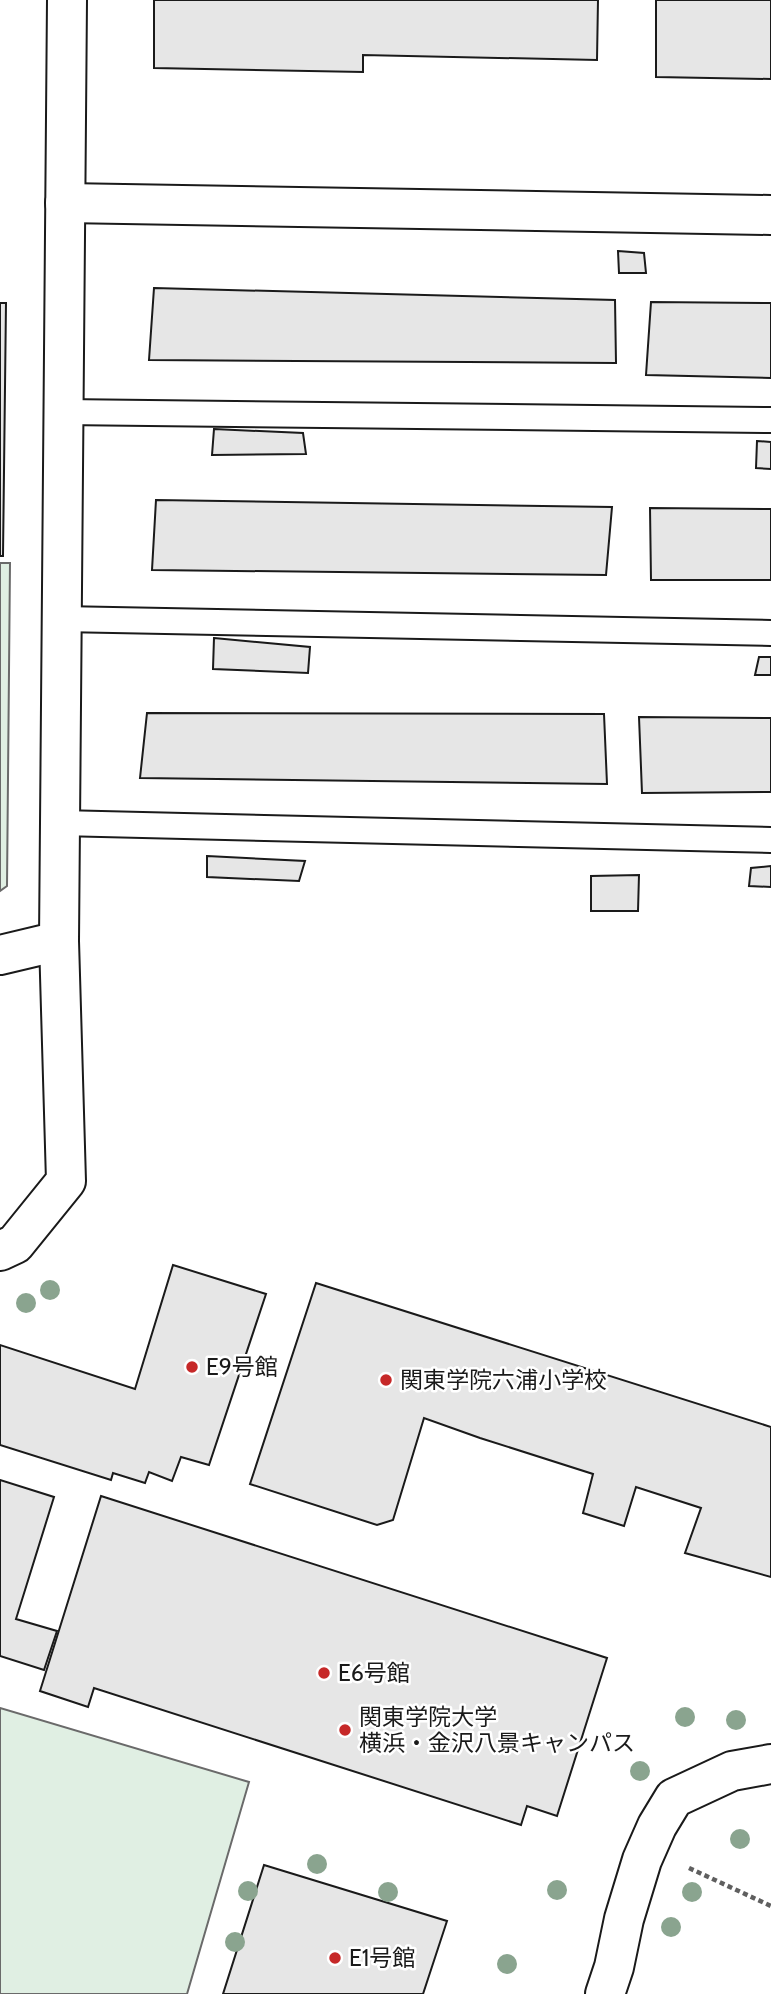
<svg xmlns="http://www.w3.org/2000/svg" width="771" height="1994" font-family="Cabin,'Noto Sans JP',sans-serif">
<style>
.green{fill:#e0efe3;stroke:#6a6a6a;stroke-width:2}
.building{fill:#e6e6e6;stroke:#1a1a1a;stroke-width:2}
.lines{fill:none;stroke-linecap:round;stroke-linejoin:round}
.lane-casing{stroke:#1a1a1a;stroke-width:28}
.street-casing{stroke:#1a1a1a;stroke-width:42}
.secondary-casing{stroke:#1a1a1a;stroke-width:42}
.path{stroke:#5f5f5f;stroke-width:4.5;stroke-dasharray:5 3.5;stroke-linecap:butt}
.lane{stroke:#fff;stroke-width:24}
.street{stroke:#fff;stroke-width:38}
.secondary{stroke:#fff;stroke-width:38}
.tree{fill:#8aa48f}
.poi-dot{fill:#c62828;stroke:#fff;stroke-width:2.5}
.labels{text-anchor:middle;stroke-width:5;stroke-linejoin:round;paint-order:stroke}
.poi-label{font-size:23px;fill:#1a1a1a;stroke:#fff;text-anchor:start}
</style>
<rect width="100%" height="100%" fill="#fff"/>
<!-- green -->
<g class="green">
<polygon points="0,563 10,563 7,886 0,891"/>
<polygon points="0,1708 249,1782 187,1994 0,1994"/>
</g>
<!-- building -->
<g class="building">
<polygon points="154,0 598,0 597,60 363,55 363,72 154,68"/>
<polygon points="656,0 771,0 771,79 656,77"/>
<polygon points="618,251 644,253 646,273 619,273"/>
<polygon points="154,288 615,300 616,363 149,360"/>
<polygon points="651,302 771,303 771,378 646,375"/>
<polygon points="0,303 6,303 3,556 0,556"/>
<polygon points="214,429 303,433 306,454 212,455"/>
<polygon points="757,441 771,442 771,469 756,468"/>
<polygon points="156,500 612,507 606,575 152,570"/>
<polygon points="650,508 771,509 771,580 651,580"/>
<polygon points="214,638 310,647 308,673 213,669"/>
<polygon points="759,657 771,657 771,675 755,675"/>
<polygon points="147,713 604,714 607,784 140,778"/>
<polygon points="639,717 771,718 771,792 642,793"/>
<polygon points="207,856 305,861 299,881 207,877"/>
<polygon points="771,866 771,887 749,886 751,868"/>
<polygon points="639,875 638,911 591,911 591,876"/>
<polygon points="173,1265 266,1294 209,1465 181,1457 172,1481 149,1472 145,1483 113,1473 111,1480 0,1445 0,1345 135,1389"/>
<polygon points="316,1283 771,1427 771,1577 685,1553 701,1508 636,1487 624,1526 583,1513 593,1474 480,1438 424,1418 393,1520 377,1525 250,1484"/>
<polygon points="0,1480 54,1497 16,1619 57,1631 44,1670 0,1656"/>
<polygon points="101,1496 607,1658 557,1816 527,1806 521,1825 94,1688 88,1707 40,1691"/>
<polygon points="264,1865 447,1921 423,1994 223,1994"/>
</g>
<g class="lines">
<!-- lane casing -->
<g class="lane-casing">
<g id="lane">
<polyline points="63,412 771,420"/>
<polyline points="61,619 771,633"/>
<polyline points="60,823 771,840"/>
</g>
</g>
<!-- street casing -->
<g class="street-casing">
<g id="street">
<polyline points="65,203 771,215"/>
<polyline points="0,1251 15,1244 66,1181 59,941"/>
<polyline points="605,1994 614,1967 624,1919 642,1860 657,1826 674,1798 732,1771 771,1764"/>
</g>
</g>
<!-- secondary casing -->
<g class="secondary-casing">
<polyline id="secondary" points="0,955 59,941 67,0"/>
</g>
<!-- path -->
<polyline class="path" points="689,1868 771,1906"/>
<!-- lane -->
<use href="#lane" class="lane"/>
<!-- street -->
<use href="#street" class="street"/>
<!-- secondary -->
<use href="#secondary" class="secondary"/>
</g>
<!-- trees -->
<g class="tree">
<circle cx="50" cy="1290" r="10"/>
<circle cx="26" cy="1303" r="10"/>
<circle cx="685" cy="1717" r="10"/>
<circle cx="736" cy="1720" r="10"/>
<circle cx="640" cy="1771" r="10"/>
<circle cx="740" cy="1839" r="10"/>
<circle cx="317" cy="1864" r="10"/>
<circle cx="557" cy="1890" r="10"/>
<circle cx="248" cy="1891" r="10"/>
<circle cx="388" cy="1892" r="10"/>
<circle cx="692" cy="1892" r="10"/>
<circle cx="671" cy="1927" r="10"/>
<circle cx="235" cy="1942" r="10"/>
<circle cx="507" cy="1964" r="10"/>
</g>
<!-- markers -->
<g class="poi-dot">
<circle cx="192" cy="1367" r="7"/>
<circle cx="386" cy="1380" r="7"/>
<circle cx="324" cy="1673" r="7"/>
<circle cx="345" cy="1730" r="7"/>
<circle cx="335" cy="1958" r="7"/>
</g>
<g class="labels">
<!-- poi labels -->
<g class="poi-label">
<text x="206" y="1375">E9号館</text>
<text x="400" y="1388">関東学院六浦小学校</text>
<text x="338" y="1681">E6号館</text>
<text x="359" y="1725">関東学院大学<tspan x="359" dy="26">横浜・金沢八景キャンパス</tspan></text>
<text x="349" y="1966">E1号館</text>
</g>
</g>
</svg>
